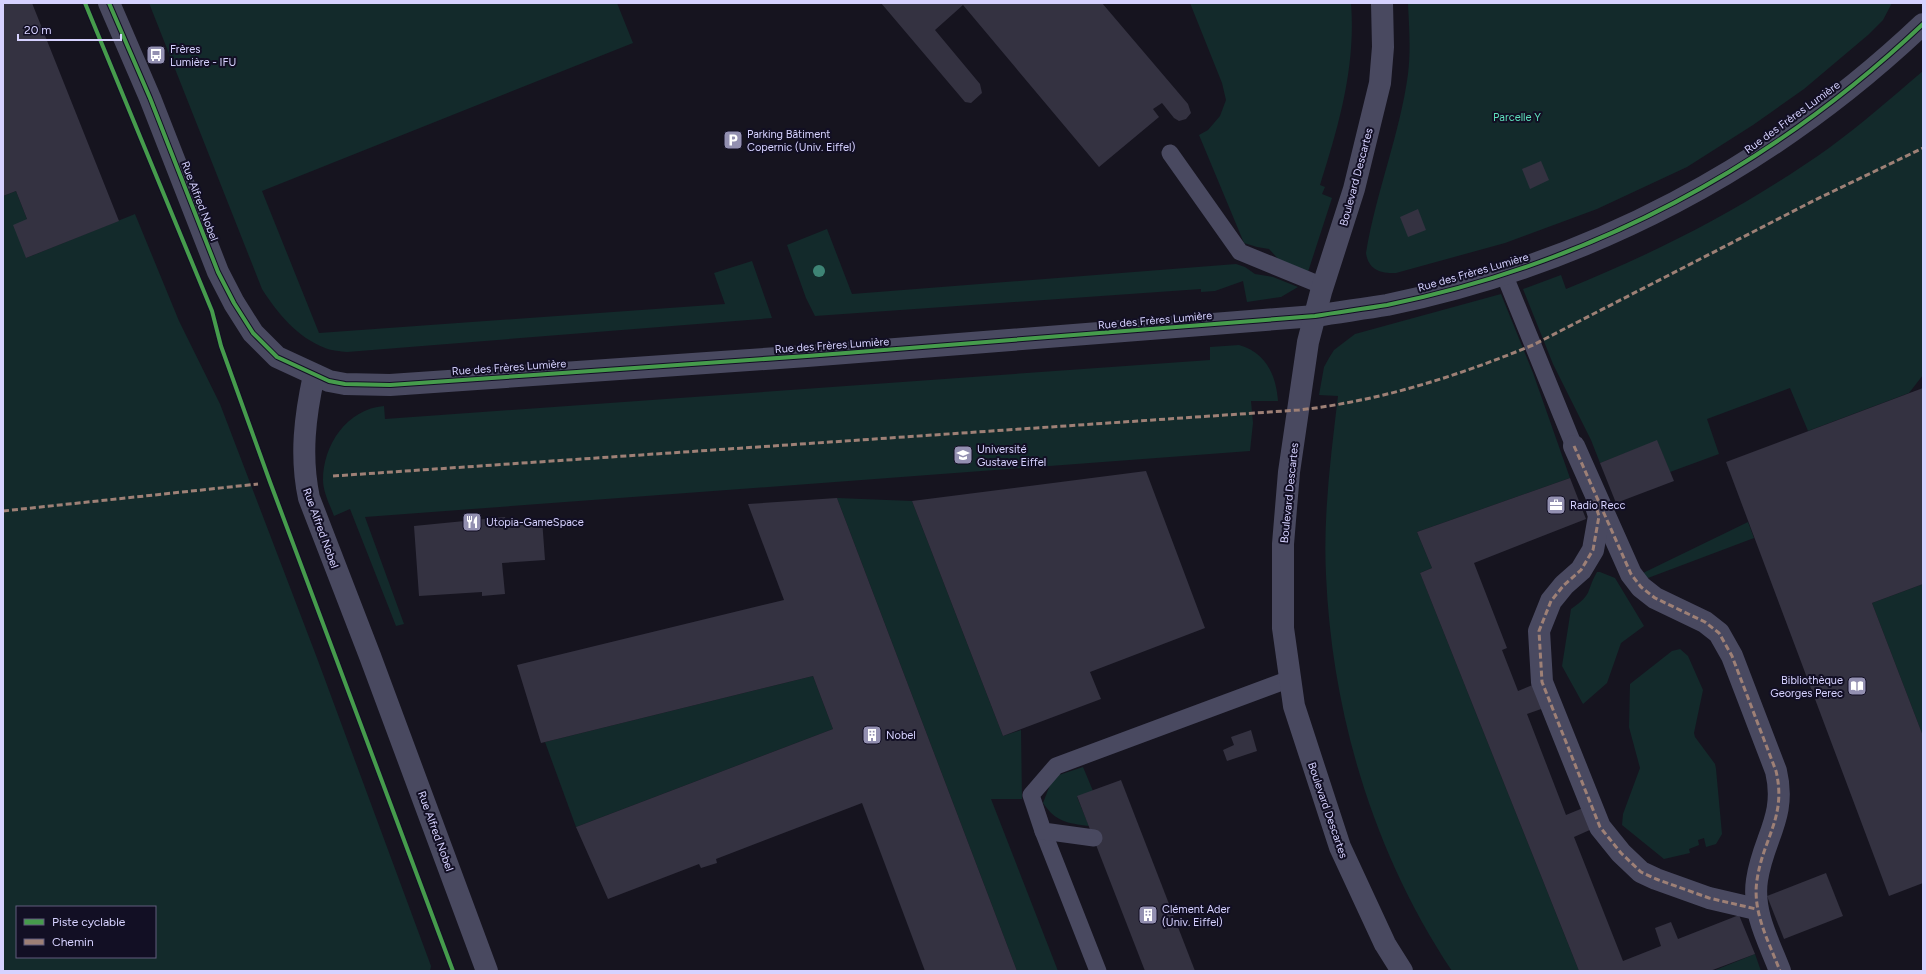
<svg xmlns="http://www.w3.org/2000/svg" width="1926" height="974" font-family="Figtree,sans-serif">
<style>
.green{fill:#132a2b;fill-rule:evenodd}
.building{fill:#343241}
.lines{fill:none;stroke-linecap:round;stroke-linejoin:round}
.lane{stroke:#494960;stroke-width:17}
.street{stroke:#494960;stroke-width:22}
.quiet{stroke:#9e8076;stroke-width:3;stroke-dasharray:6 3;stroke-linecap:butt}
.cycleway-casing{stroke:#120f24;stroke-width:6}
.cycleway{stroke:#469c4c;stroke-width:4}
.tree{fill:#3e8475}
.labels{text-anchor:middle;stroke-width:4;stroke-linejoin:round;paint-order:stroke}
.poi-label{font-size:11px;fill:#d6d2ff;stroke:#120f24;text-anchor:start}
.park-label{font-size:11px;fill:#5edfbc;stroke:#120f24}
.street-label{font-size:11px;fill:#d6d2ff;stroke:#120f24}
</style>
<rect width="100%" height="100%" fill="#16141f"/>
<!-- green -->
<g class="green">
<path d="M149 3H617L633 43 262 191 319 333 725 304 714 273 752 261 772 318 347 352C340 351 332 351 325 348 297 337 278 314 262 289Z"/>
<path d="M1190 3H1351C1356 66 1339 125 1320 185L1325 187 1322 194 1332 198 1307 275 1281 262 1269 249 1257 247 1244 243 1199 135 1208 130 1220 116 1226 100 1222 83Z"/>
<path d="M1408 3H1892L1883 20 1868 35 1804 89 1753 125 1687 167 1597 209 1505 243 1396 273C1380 274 1368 269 1366 253 1376 192 1400 134 1408 74 1411 50 1409 26 1408 3Z"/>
<path d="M1923 71V375L1909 393 1808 431 1790 388 1707 419 1719 454 1670 472 1657 441 1600 463 1591 440 1553 364 1523 289 1561 275 1566 289C1662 250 1744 208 1829 148 1862 124 1892 97 1923 71Z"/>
<path d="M16 191 27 219 26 258 135 214 179 321 220 404 317 658 431 966 430 971H3V196ZM17 907H155V957H17Z"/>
<polygon points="827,229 852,294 1236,264 1245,267 1255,274 1273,277 1298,287 1281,297 1247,302 1243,281 1215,291 1201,292 1201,289 815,316 806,298 787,245"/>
<path d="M1501 294 1533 373 1570 478 1417 532 1432 568 1420 573 1579 971H1452C1374 854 1332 715 1326 575 1323 515 1331 455 1338 396L1319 395 1324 367 1329 358 1334 350 1355 334Z"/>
<path d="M1239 345C1265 352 1276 374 1278 401H1251L1253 423 1250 451 365 517 404 624 396 626 350 509 334 516C330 505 323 492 323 480 323 445 347 409 384 406L385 419 1210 360V347Z"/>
<polygon points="837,498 912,501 1003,736 1021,730 1022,799 991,799 1058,971 1017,971"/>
<polygon points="1748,522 1754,538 1648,578 1643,573"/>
<path d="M1597 572H1600L1615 578 1644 626 1621 643 1607 683 1583 704 1562 666 1571 609C1594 593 1585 593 1597 572Z"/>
<polygon points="1923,584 1923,736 1872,603"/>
<polygon points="1680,649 1688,656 1703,690 1694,733 1695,737 1715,764 1716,769 1722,834 1716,844 1706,847 1704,838 1698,840 1699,845 1689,849 1690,853 1664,859 1622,825 1623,814 1640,768 1629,727 1630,684 1672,651"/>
<polygon points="813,676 833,729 576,827 545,742"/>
<path d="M1083 767 1093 791 1077 797 1089 826C1067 823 1056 822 1043 803L1053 777Z"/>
<polygon points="1755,954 1761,971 1713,971"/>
</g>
<!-- building -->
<g class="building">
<polygon points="3,3 32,3 119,221 26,258 13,225 27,219 16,191 3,196"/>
<polygon points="881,3 1102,3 1188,104 1191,113 1186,119 1179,121 1174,118 1162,103 1153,109 1159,117 1099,167 963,5 935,30 980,84 982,93 971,103 965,102"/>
<polygon points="1541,161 1549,180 1530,189 1522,169"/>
<polygon points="1418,209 1426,230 1408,237 1400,217"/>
<polygon points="1923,388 1923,584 1872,603 1923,736 1923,883 1889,896 1726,462"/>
<polygon points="1657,440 1674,481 1616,503 1600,463"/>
<polygon points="1146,471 1205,628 1090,672 1101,699 1003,736 912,501"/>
<polygon points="1570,478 1586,519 1474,563 1507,648 1502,650 1518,691 1535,684 1544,708 1527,714 1566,815 1583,808 1592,829 1574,837 1623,961 1661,946 1655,928 1671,922 1678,939 1739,915 1755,954 1710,971 1579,971 1420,573 1432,568 1417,532"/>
<polygon points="837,498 1017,971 925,971 862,803 716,859 717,863 701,868 699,864 608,899 576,827 833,729 813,676 541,743 517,665 784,600 748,504"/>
<polygon points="505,517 507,523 542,519 545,560 502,563 505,594 482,596 482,592 419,596 414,526"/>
<polygon points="1251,730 1257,751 1227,761 1223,750 1234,745 1231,737"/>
<polygon points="1121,780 1195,971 1145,971 1077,796"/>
<polygon points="1826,873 1843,916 1784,939 1767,896"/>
</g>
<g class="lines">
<!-- lane -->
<g class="lane">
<polyline points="1170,153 1240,252 1323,286"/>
<polyline points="1504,274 1574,446"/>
<polyline points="1043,831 1098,971"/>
<polyline points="1094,838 1043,831 1031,795 1056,766 1290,679"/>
</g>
<!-- street -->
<g class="street">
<path d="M109 3 150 98 218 272 234 303 253 333 277 357 329 381 345 384 390 385 807 356 1315 316C1339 312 1363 309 1387 305 1591 263 1772 167 1923 24"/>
<polyline points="1382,3 1383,47 1380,83 1354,189 1321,292 1308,342 1289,472 1283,544 1283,628 1294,706 1340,847 1385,944 1402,971"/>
<path d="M314 375C305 416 300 456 309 498L370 656 487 971"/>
<path d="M1574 446 1631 574 1641 587 1655 598 1705 622 1719 633 1732 656 1776 771C1787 817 1763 838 1757 880 1752 912 1769 942 1780 971"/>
<polyline points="1596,506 1599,516 1593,550 1581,570 1564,585 1551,601 1539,631 1542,682 1600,827 1621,853 1641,872 1656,879 1709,898 1756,909"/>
</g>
<!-- quiet -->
<g class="quiet">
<path d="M1574 446 1631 574 1641 587 1655 598 1705 622 1719 633 1732 656 1776 771C1787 817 1763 838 1757 880 1752 912 1769 942 1780 971"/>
<path d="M333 476 1299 410C1380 401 1458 376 1533 345L1815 200 1923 148"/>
<polyline points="1594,501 1599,516 1593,550 1581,570 1564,585 1551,601 1539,631 1542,682 1600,827 1621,853 1641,872 1656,879 1709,898 1756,909"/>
<polyline points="3,511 258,484"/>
</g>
<!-- cycleway casing -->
<g class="cycleway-casing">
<g id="cycleway">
<polyline points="85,3 212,311 221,346 270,482 453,971"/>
<path d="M109 3 150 98 218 272 234 303 253 333 277 357 329 381 345 384 390 385 807 356 1315 316C1339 312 1363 309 1387 305 1591 263 1772 167 1923 24"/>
</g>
</g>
<!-- cycleway -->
<use href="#cycleway" class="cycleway"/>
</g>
<!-- trees -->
<circle class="tree" cx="819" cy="271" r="6"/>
<!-- icons -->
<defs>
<g id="bus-square" transform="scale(1)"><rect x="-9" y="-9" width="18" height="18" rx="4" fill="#9390b1" stroke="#120f24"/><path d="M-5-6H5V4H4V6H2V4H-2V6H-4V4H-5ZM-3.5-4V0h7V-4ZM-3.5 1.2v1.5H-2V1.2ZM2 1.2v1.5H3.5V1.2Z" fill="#fff"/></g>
<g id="parking-square" transform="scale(1)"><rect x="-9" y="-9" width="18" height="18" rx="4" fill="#9390b1" stroke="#120f24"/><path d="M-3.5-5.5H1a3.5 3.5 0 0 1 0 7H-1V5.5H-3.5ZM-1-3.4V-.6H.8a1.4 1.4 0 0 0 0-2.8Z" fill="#fff"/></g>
<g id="university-square" transform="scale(1)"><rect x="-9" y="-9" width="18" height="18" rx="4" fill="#9390b1" stroke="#120f24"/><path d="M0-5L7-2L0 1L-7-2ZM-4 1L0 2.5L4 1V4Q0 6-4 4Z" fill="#fff"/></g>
<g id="office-square" transform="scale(1)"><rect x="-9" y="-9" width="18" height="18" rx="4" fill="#9390b1" stroke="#120f24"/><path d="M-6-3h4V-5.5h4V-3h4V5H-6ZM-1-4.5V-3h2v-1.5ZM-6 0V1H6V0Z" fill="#fff"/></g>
<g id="restaurant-square" transform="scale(1)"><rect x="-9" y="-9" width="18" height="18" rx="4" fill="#9390b1" stroke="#120f24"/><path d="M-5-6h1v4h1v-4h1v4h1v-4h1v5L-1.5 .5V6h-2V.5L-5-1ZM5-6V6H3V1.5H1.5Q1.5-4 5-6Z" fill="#fff"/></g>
<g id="library-square" transform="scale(1)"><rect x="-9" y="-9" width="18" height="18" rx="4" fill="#9390b1" stroke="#120f24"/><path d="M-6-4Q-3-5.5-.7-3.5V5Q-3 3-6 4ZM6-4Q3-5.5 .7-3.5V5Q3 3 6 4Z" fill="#fff"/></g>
<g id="building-square" transform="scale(1)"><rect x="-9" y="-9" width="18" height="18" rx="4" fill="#9390b1" stroke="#120f24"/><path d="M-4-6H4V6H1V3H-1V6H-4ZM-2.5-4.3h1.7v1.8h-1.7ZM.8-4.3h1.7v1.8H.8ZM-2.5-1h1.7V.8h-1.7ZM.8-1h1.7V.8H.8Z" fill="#fff"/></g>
</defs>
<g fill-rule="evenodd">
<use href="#bus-square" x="156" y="55"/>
<use href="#parking-square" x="733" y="140"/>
<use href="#university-square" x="963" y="455"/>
<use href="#office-square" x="1556" y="505"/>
<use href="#restaurant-square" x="472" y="522"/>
<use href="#library-square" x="1857" y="686"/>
<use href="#building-square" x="872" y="735"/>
<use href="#building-square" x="1148" y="915"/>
</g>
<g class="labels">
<!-- poi labels -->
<g class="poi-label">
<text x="170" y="53">Frères<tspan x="170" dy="13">Lumière - IFU</tspan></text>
<text x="747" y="138">Parking Bâtiment<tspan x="747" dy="13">Copernic (Univ. Eiffel)</tspan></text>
<text x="977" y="453">Université<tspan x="977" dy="13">Gustave Eiffel</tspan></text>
<text x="1570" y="509">Radio Recc</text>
<text x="486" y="526">Utopia-GameSpace</text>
<text x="1843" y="684" text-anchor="end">Bibliothèque<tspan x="1843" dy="13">Georges Perec</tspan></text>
<text x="886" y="739">Nobel</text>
<text x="1162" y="913">Clément Ader<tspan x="1162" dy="13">(Univ. Eiffel)</tspan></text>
</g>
<!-- park labels -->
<g class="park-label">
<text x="1517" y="121">Parcelle Y</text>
</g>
<!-- street labels -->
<g class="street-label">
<text transform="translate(1792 117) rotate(-36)" y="4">Rue des Frères Lumière</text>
<text transform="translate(1356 177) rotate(-75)" y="4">Boulevard Descartes</text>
<text transform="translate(200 201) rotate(69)" y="4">Rue Alfred Nobel</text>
<text transform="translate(1473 272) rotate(-16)" y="4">Rue des Frères Lumière</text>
<text transform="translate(1155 320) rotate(-5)" y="4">Rue des Frères Lumière</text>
<text transform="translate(832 345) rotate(-4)" y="4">Rue des Frères Lumière</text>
<text transform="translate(509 367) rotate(-4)" y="4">Rue des Frères Lumière</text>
<text transform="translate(1289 493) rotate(-84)" y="4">Boulevard Descartes</text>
<text transform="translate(321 528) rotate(70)" y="4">Rue Alfred Nobel</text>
<text transform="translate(1328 810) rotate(71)" y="4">Boulevard Descartes</text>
<text transform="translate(436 831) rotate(70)" y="4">Rue Alfred Nobel</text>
</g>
</g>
<!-- border -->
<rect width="1926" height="974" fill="none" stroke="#d6d2ff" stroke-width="8"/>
<!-- legend -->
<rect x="16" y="906" width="140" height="52" fill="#120f24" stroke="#605d7c"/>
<rect x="24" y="919" width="20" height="6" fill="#469c4c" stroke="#605d7c"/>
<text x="52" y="926" font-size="12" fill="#d6d2ff">Piste cyclable</text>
<rect x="24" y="939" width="20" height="6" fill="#9e8076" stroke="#605d7c"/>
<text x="52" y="946" font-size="12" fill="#d6d2ff">Chemin</text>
<!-- scale -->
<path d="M18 34v6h103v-6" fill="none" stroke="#d6d2ff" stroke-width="2"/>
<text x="24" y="34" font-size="12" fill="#d6d2ff" stroke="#120f24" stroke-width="3" paint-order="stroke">20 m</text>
</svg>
